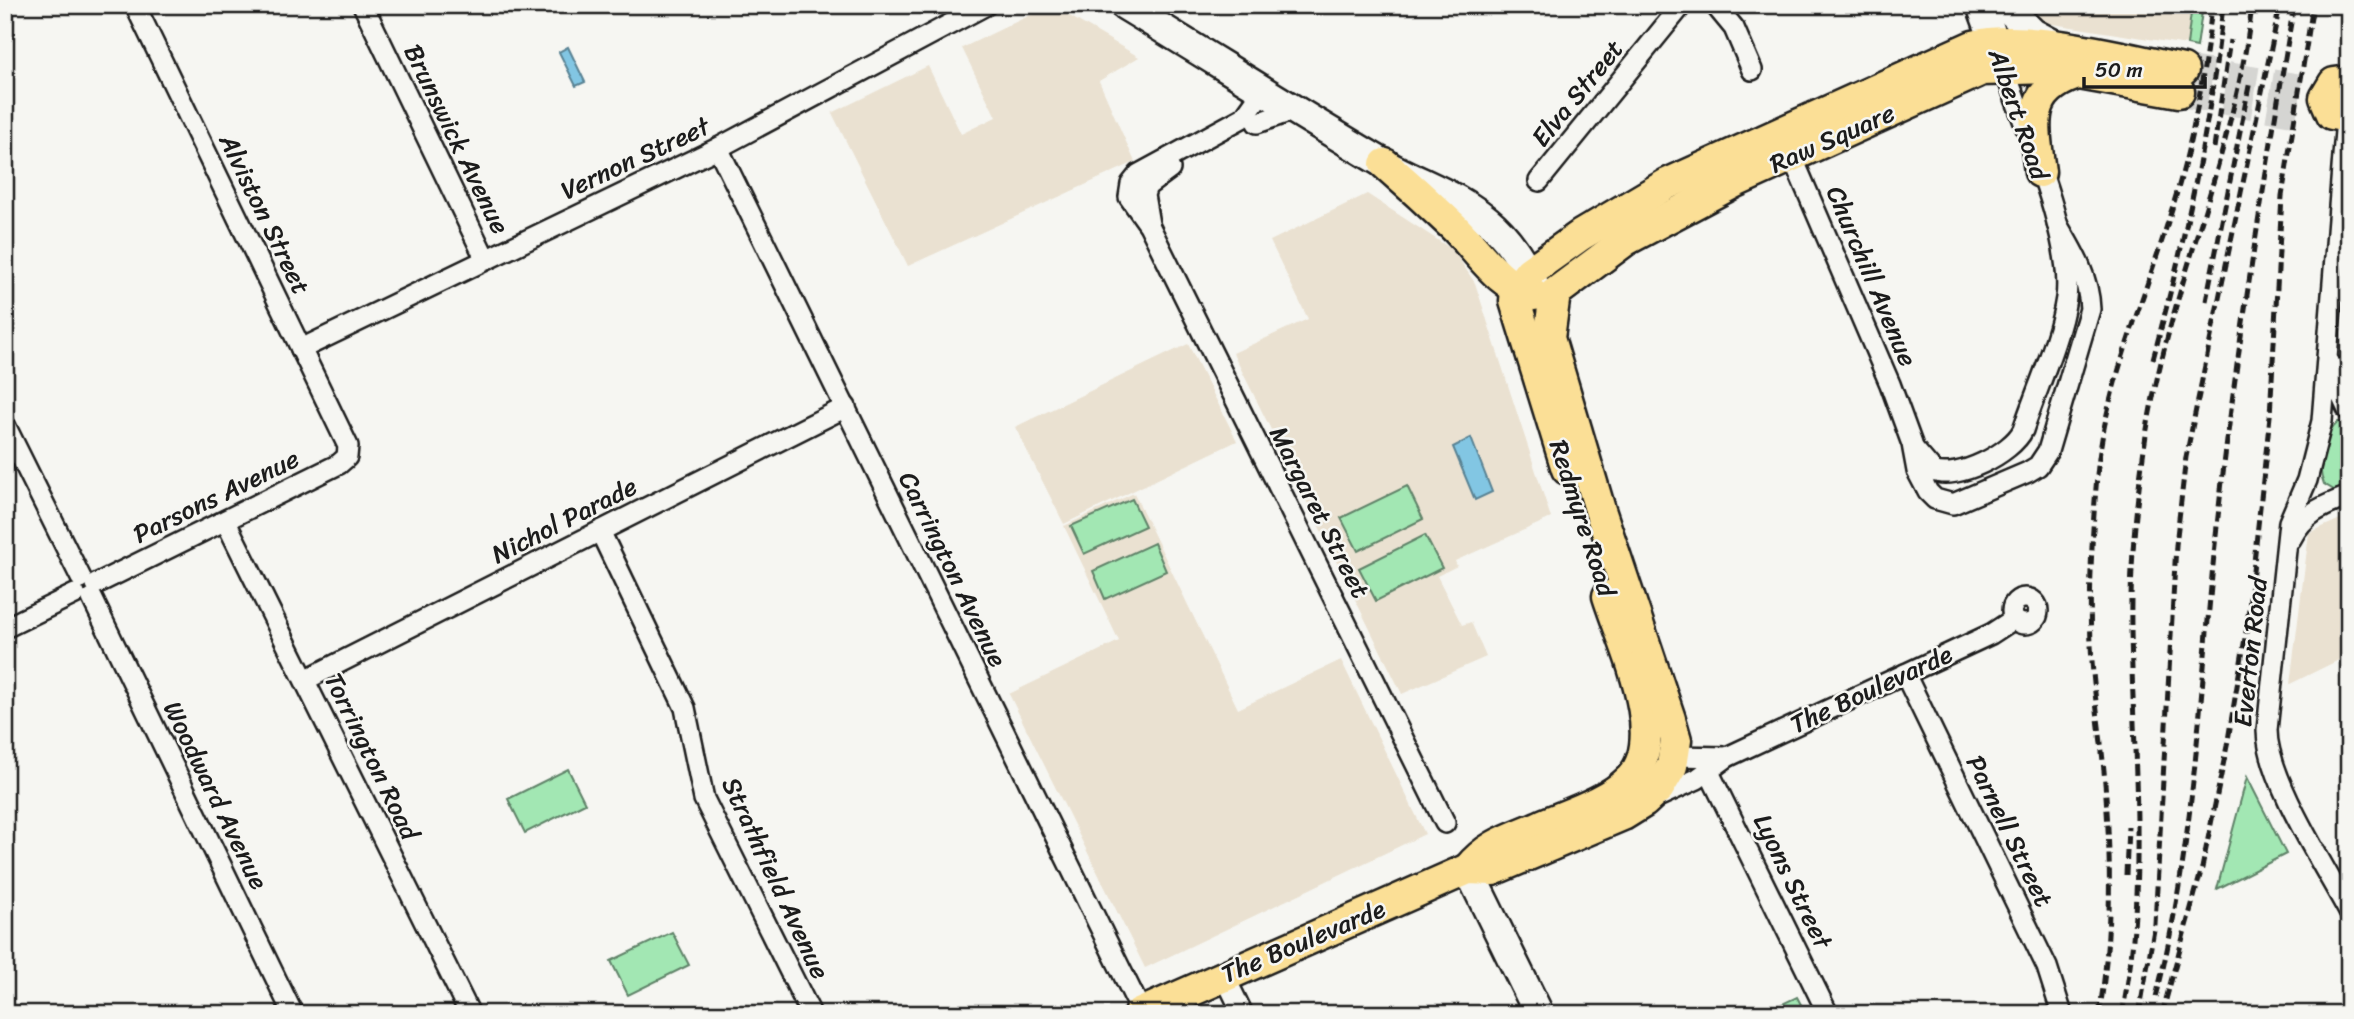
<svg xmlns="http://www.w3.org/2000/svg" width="2354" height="1019" font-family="Sriracha,sans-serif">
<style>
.built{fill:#eae1d1}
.green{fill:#a2e7b3;stroke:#5f8268;stroke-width:2}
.water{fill:#82c6e3;stroke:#598293;stroke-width:2}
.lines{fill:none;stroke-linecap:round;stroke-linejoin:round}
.primary-tunnel{stroke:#d5d5d2;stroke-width:30;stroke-dasharray:30 15;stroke-linecap:butt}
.street-casing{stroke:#1c1c1c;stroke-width:24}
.secondary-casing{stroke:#1c1c1c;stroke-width:33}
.primary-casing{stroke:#1c1c1c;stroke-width:35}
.street{stroke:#f6f6f2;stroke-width:19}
.secondary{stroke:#f6f6f2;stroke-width:28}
.primary{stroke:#fbdf96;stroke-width:30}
.rail{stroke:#1c1c1c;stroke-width:5;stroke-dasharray:10 5;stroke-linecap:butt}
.labels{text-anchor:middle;stroke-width:5;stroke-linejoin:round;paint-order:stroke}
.street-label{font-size:26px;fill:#1c1c1c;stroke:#f6f6f2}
</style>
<rect width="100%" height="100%" fill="#f6f6f2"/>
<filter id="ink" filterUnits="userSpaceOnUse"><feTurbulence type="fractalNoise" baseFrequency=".0143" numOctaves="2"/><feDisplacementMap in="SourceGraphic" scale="14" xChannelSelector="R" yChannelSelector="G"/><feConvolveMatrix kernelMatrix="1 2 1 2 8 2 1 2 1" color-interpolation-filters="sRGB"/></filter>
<g filter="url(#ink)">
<!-- built -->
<g class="built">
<polygon points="1051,5 1139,57 1099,81 1135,162 908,266 832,113 928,66 961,134 996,117 962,48"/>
<polygon points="2017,5 2192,5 2187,45 2040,22"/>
<polygon points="1367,194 1453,250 1475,283 1551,518 1455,561 1457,566 1437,576 1462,625 1471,622 1486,657 1402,694 1233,353 1308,319 1270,241"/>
<polygon points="1188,344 1237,441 1064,524 1015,427"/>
<polygon points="1134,493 1238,709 1341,660 1425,834 1145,968 1009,694 1119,641 1064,526"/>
<polygon points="2349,515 2349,655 2290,684 2309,533"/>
</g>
<!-- green -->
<g class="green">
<polygon points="2192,5 2203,5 2197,47 2187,45"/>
<path d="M2338 422H2349V487L2334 490 2324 484C2316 466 2323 436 2338 422Z"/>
<polygon points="1407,486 1423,519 1358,551 1341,518"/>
<polygon points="1132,499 1145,526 1084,554 1071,526"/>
<polygon points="1425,535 1442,568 1376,601 1359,568"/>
<polygon points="1154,543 1166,571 1105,599 1093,571"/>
<polygon points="568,769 585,803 525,833 508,799"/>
<polygon points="2247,777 2286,854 2217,889"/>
<polygon points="672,932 689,965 628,995 611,961"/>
<polygon points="1797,997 1806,1014 1761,1014"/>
</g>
<!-- water -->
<g class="water">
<polygon points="568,47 585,82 576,86 559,52"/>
<polygon points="1471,438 1492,492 1475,500 1453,447"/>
</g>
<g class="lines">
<!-- primary-tunnel -->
<g class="primary-tunnel">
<polyline points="2183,70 2307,90"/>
<polyline points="2179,92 2306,113"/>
</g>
<!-- street casing -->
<g class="street-casing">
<g id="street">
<polyline points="363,5 485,258"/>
<polyline points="1715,5 1734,28 1752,70"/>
<polyline points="1264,89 1244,117 1139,174 1131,184 1129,197 1149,225 1445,823"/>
<path d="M2346 118 2322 421 2307 480 2289 522 2267 730C2267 778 2325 867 2349 912"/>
<polyline points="1257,123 1297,109"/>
<path d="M1788 147 1890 384 1912 444 1917 471 1928 492 1935 499 1953 504 2028 472 2038 466 2048 451 2090 309C2089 277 2073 251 2057 224"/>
<polyline points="718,148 1142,1013"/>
<polyline points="1539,181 1682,5"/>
<polyline points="1149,224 1144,195 1147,186 1170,169"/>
<polyline points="301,349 718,148 986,5"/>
<polyline points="2330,363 2336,385 2348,410"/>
<polyline points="5,425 81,578"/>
<path d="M1914 449 1933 471C1957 481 2012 453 2023 430 2036 390 2060 339 2066 298 2074 241 2024 126 2004 68"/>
<polyline points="226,522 470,1014"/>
<polyline points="600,531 685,708 704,799 811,1014"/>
<path d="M2291 539C2304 513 2323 506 2349 496"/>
<polyline points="96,584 339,464 347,457 348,446 135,5"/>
<polyline points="92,598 293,1014"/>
<circle cx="2025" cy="611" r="13"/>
<polyline points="5,628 75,594"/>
<polyline points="1905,674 2047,967 2062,1014"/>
<polyline points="305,680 846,407"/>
<polyline points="1674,756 1727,757"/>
<polyline points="1709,772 1828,1014"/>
<polyline points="1653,799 1697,779 1727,757 1991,634 2014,619"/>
<polyline points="1224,975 1243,1014"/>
</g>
</g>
<!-- secondary casing -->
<g class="secondary-casing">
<g id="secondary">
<path d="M1124 5C1210 57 1296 112 1383 163 1420 184 1462 196 1494 226 1513 244 1527 268 1537 292"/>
<polyline points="1981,5 2002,62"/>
<polyline points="2004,5 2033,33 2059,47"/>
<polyline points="1468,869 1539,1014"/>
</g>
</g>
<!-- primary casing -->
<g class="primary-casing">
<g id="primary">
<polyline points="2349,81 2334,83 2325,98 2332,114 2349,117"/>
<path d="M1385 164C1408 184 1431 205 1453 226 1478 250 1499 287 1534 295"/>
<path d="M2040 172C2034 123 2024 90 2081 73"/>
<path d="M1567 469 1515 301 1516 289 1529 272 1581 235 1667 184 1973 46C2028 32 2126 59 2183 70"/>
<path d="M1468 869C1488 844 1512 838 1540 826 1570 813 1607 802 1630 779 1670 738 1623 644 1608 596"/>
<polyline points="1139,1014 1468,869 1493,870 1623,815 1644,802 1659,788 1672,766 1676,740 1670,719 1600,510 1549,338 1555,293 1626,240 1735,182 1982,70 2046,68 2179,92"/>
</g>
</g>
<!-- street -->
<use href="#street" class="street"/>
<!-- secondary -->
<use href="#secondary" class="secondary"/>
<!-- primary -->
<use href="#primary" class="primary"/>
<!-- rail -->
<g class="rail">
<polyline points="2214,148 2230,40"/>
<polyline points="2206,301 2250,81"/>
<path d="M2153 359C2184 243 2211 126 2223 5"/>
<polyline points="2126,875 2128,826"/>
<path d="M2156 997C2195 845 2200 689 2216 535 2235 357 2264 181 2294 5"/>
<path d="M2099 1014C2113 934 2111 851 2104 771 2100 729 2093 687 2091 645 2089 588 2092 533 2097 476 2105 385 2145 299 2171 212 2192 146 2205 74 2212 5"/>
<path d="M2122 1014C2148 887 2133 757 2131 629 2130 571 2135 513 2143 456 2163 302 2235 159 2252 5"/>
<polyline points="2139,1014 2155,924 2176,545 2186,457 2280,5"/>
<polyline points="2162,1014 2202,868 2227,746 2247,626 2270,416 2282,196 2313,5"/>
</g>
</g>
</g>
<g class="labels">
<!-- street labels -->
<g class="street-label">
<text transform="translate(1577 93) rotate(-51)" y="9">Elva Street</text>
<text transform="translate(2019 114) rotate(71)" y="9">Albert Road</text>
<text transform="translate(1832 138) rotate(-24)" y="9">Raw Square</text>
<text transform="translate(457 139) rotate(64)" y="9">Brunswick Avenue</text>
<text transform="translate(635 158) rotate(-25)" y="9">Vernon Street</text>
<text transform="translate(265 214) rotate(64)" y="9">Alviston Street</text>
<text transform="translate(1872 276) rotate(67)" y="9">Churchill Avenue</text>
<text transform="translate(216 496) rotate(-26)" y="9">Parsons Avenue</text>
<text transform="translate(1320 512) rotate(63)" y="9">Margaret Street</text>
<text transform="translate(1583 518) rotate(72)" y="9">Redmyre Road</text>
<text transform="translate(564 520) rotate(-27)" y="9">Nichol Parade</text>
<text transform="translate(953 569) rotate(64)" y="9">Carrington Avenue</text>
<text transform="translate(2250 652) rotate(-84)" y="9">Everton Road</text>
<text transform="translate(1871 689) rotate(-25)" y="9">The Boulevarde</text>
<text transform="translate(372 756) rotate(64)" y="9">Torrington Road</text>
<text transform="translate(216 795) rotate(64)" y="9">Woodward Avenue</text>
<text transform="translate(2010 831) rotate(64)" y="9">Parnell Street</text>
<text transform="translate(776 878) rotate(65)" y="9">Strathfield Avenue</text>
<text transform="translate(1793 881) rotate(64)" y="9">Lyons Street</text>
<text transform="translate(1303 941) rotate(-23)" y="9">The Boulevarde</text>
</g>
</g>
<!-- margin -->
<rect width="2354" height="1019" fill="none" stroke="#f6f6f2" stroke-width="28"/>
<rect x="14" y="14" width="2326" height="991" fill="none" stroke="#1c1c1c" stroke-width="2.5" filter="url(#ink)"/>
<!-- scale -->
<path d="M2084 77v10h121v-10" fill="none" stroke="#1c1c1c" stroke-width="3.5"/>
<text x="2095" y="77" font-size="21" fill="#1c1c1c" stroke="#f6f6f2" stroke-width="5" paint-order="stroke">50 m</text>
</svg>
